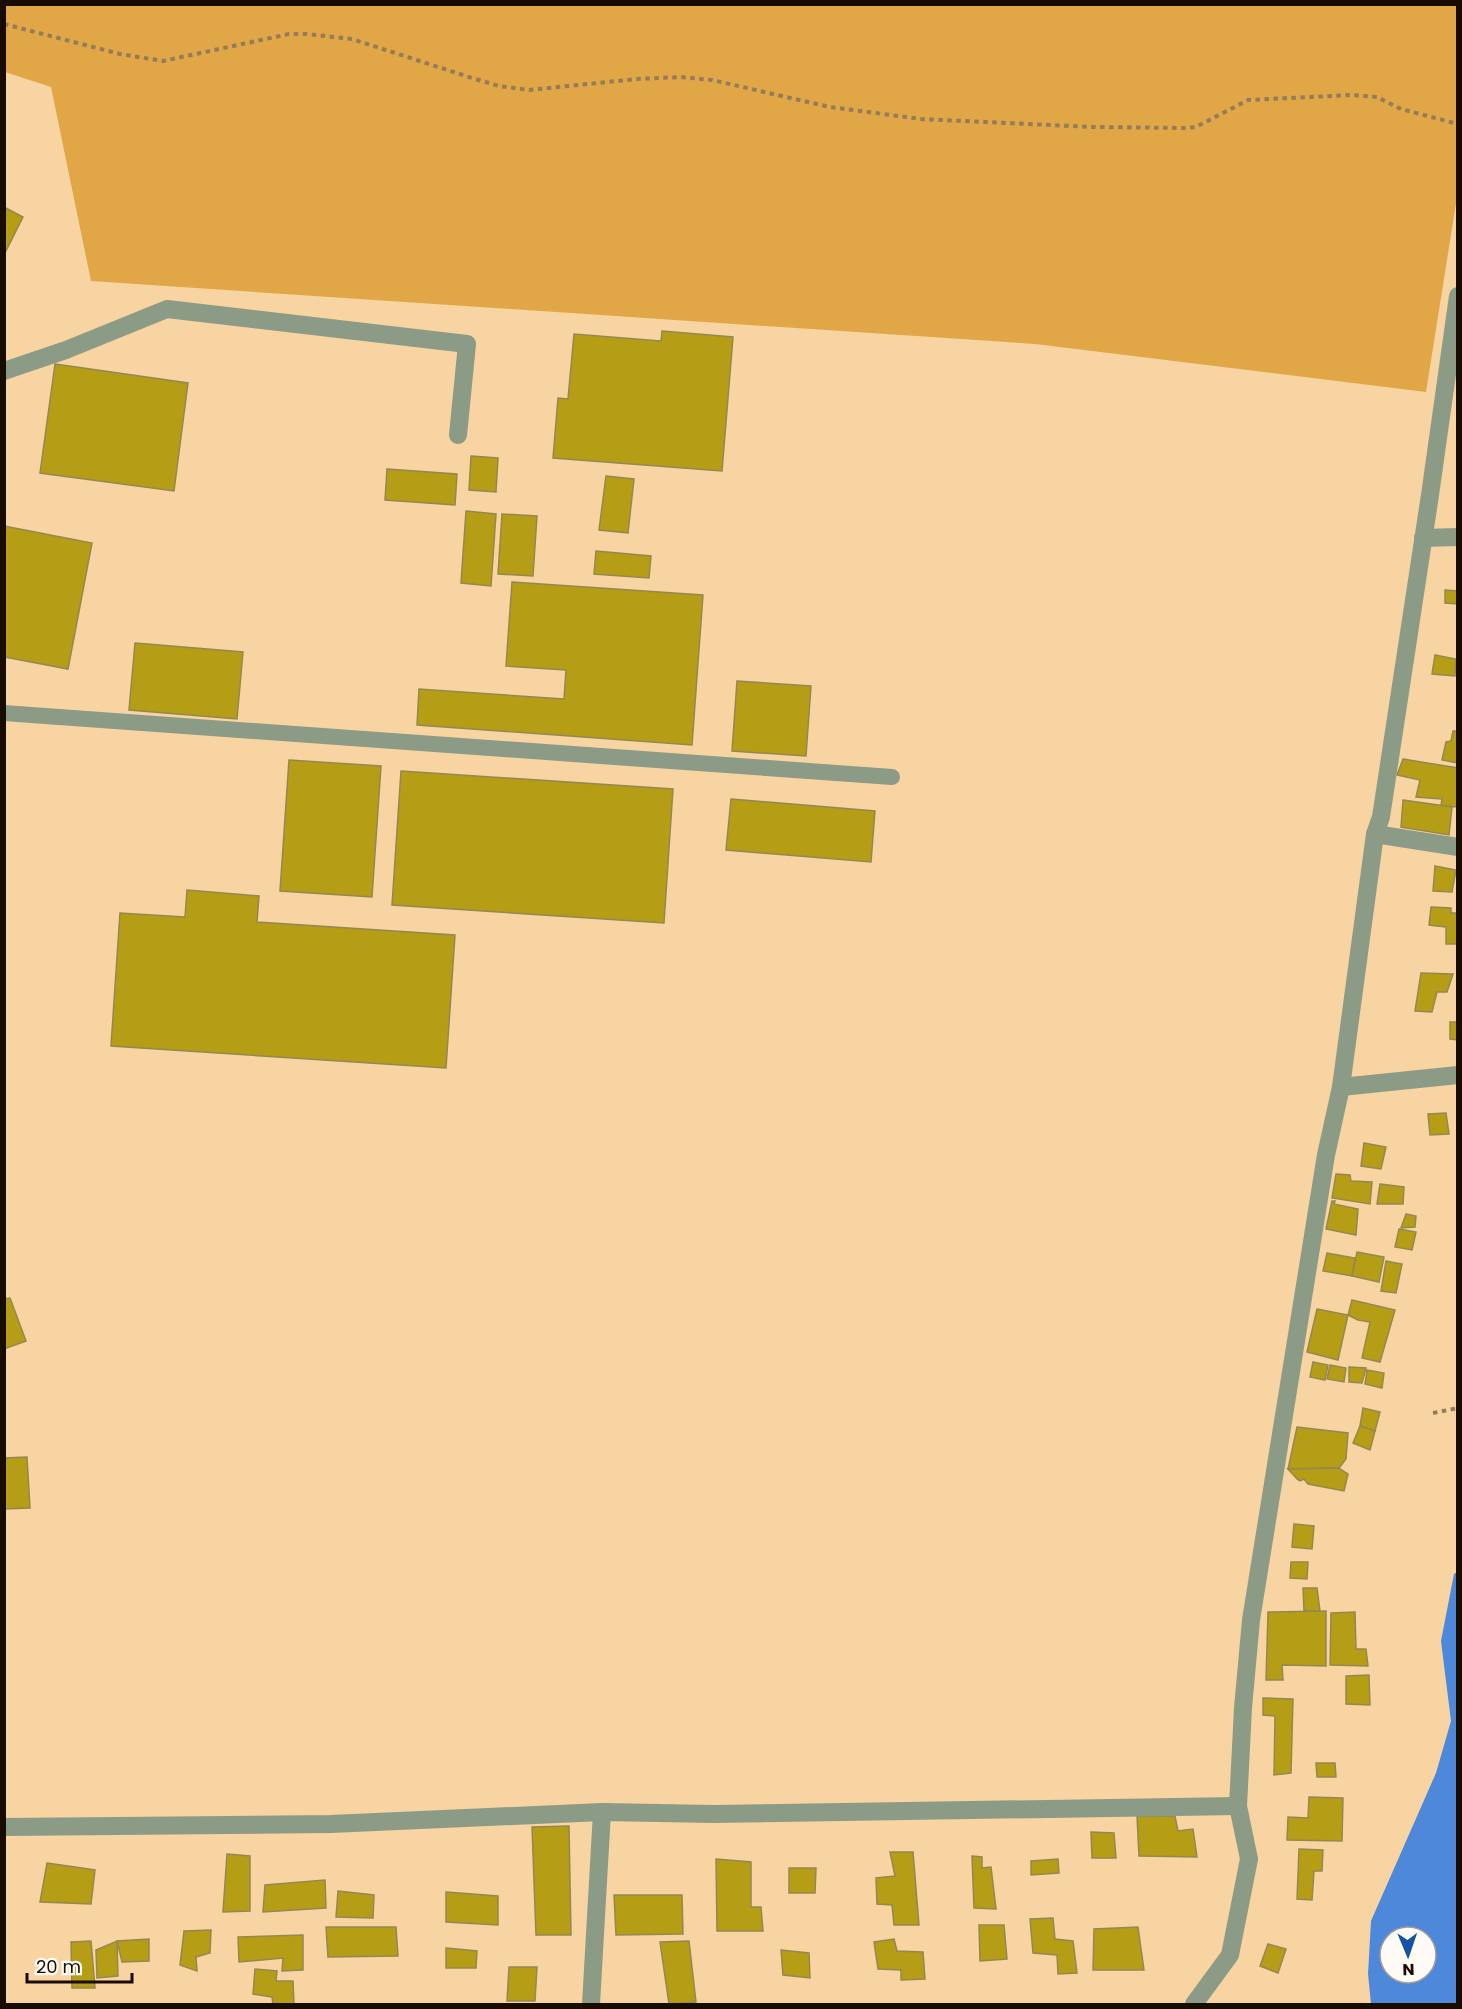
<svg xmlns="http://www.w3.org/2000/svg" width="1462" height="2009" font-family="Poppins,sans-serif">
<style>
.green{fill:#e1a747}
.water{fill:#4d88da;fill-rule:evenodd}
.building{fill:#b69d16;stroke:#948851;stroke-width:1.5}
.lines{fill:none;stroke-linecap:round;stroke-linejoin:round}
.path{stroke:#947b5a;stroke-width:4;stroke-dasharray:4.5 4.5;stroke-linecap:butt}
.service{stroke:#8c9b86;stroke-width:16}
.minor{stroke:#8c9b86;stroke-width:18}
</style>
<rect width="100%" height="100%" fill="#f7d4a2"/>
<!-- green -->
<polygon class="green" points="5,4 1457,5 1457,197 1426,392 1035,344 91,281 51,87 5,72"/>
<!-- water -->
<path class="water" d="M1457 1572V2004H1371L1368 1974 1371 1921 1436 1773 1451 1721 1441 1641 1454 1574ZM1390 1937H1426V1973H1390Z"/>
<!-- building -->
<g class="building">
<polygon points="4,207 23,217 4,255"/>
<polygon points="662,331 733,337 722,471 553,458 558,398 568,399 574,334 661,341"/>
<polygon points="55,364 188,383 174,491 40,473"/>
<polygon points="471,456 498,458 496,492 469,490"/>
<polygon points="387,469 457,474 455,505 385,500"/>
<polygon points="606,476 634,479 628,533 599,530"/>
<polygon points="466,511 496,514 491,586 461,583"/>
<polygon points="502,514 537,516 533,576 498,574"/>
<polygon points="4,526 92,543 68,669 4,657"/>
<polygon points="596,551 651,556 649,578 594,574"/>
<polygon points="512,582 703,595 692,745 417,725 419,689 564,699 566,670 506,666"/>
<polygon points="1445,590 1458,591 1458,604 1445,603"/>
<polygon points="135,643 243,652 237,719 129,710"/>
<polygon points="1435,655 1456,659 1455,676 1432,674"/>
<polygon points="737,681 811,686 806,756 732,751"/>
<polygon points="1453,731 1458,731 1458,763 1442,760 1446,742 1451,741"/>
<polygon points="1403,759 1458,768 1458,807 1441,806 1442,799 1416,797 1420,780 1397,775"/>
<polygon points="289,760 381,766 372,897 280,891"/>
<polygon points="401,771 673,789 664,923 392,905"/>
<polygon points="731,799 875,811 871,862 726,850"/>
<polygon points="1403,800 1452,807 1449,835 1401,827"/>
<polygon points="1435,866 1456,870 1452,892 1433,891"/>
<polygon points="187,890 259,896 257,922 455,935 446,1068 111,1046 120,913 185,917"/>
<polygon points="1431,907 1451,908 1451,913 1458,913 1458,944 1446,944 1446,927 1429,925"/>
<polygon points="1421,973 1453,974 1447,992 1437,992 1432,1012 1415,1011"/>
<polygon points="1450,1022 1458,1022 1458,1040 1450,1039"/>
<polygon points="1446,1113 1449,1134 1430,1135 1428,1114"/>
<polygon points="1364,1143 1386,1147 1381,1169 1361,1166"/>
<polygon points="1336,1174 1350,1175 1351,1181 1372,1182 1370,1204 1332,1198"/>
<polygon points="1380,1184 1404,1187 1403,1204 1377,1204"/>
<polygon points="1332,1201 1335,1201 1334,1204 1358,1209 1356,1235 1326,1229"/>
<polygon points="1406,1214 1416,1216 1415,1227 1401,1228"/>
<polygon points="1399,1229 1416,1232 1412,1250 1395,1247"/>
<polygon points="1357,1252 1384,1257 1379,1282 1352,1276"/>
<polygon points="1327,1253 1355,1258 1352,1276 1323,1271"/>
<polygon points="1386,1261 1402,1264 1396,1293 1381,1291"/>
<polygon points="10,1298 26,1341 4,1349 4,1299"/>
<polygon points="1352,1300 1395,1310 1380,1362 1362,1358 1370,1322 1358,1320 1348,1315"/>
<polygon points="1317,1309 1348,1315 1338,1360 1307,1352"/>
<polygon points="1313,1362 1328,1365 1325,1380 1310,1377"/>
<polygon points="1330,1365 1346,1368 1344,1382 1327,1379"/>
<polygon points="1349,1367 1366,1368 1362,1383 1349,1382"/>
<polygon points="1367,1370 1384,1373 1382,1388 1365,1384"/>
<polygon points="1363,1408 1380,1412 1375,1431 1360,1426"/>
<polygon points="1360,1426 1375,1431 1370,1450 1353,1443"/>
<polygon points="1297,1427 1348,1433 1346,1459 1339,1468 1288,1469"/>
<polygon points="27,1457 30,1508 4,1509 4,1458"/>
<polygon points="1339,1468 1348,1474 1344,1491 1308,1484 1304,1479 1300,1481 1297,1479 1288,1469"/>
<polygon points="1294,1524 1314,1526 1312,1549 1292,1547"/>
<polygon points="1291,1562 1308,1562 1307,1579 1290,1578"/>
<polygon points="1303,1588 1317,1588 1320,1611 1304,1611"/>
<polygon points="1326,1611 1326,1666 1282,1665 1283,1680 1266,1680 1268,1612"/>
<polygon points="1355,1612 1356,1649 1366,1649 1368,1666 1330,1665 1331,1613"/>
<polygon points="1369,1675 1370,1705 1346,1704 1346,1676"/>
<polygon points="1263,1698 1293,1699 1291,1773 1274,1775 1275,1716 1263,1715"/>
<polygon points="1316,1763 1335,1763 1336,1777 1317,1777"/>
<polygon points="1309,1797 1343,1798 1342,1841 1287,1840 1288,1817 1308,1818"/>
<polygon points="1137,1816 1175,1816 1178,1831 1193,1829 1197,1857 1139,1856"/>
<polygon points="569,1826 571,1935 536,1935 532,1827"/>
<polygon points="1091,1832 1114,1833 1116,1858 1092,1858"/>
<polygon points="1299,1849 1323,1850 1322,1871 1314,1871 1312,1900 1297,1899"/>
<polygon points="890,1852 913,1852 919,1925 894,1925 892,1905 877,1904 876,1878 895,1876"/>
<polygon points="227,1854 250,1856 250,1911 223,1912"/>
<polygon points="972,1856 982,1857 982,1868 991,1867 996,1909 974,1908"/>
<polygon points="716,1859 751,1862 751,1907 761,1907 763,1931 717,1931"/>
<polygon points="1058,1859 1059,1873 1031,1875 1031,1861"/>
<polygon points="47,1863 95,1870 91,1904 40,1902"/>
<polygon points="789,1868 816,1868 815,1893 789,1893"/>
<polygon points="325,1880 326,1908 263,1912 265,1885"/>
<polygon points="338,1891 374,1895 373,1918 336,1917"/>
<polygon points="446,1892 498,1896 498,1925 446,1922"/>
<polygon points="614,1895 682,1895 683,1934 616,1935"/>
<polygon points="1053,1918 1055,1939 1073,1941 1077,1973 1058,1974 1057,1955 1033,1953 1030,1919"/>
<polygon points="979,1925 1004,1925 1007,1959 980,1961"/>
<polygon points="326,1927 396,1927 398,1956 328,1957"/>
<polygon points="1138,1927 1144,1970 1093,1970 1094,1929"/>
<polygon points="211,1930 210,1953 196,1957 197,1971 180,1965 184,1931"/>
<polygon points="303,1935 303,1970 282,1971 283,1958 239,1962 238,1937"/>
<polygon points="149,1939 149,1961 122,1962 117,1941"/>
<polygon points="894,1939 897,1951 923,1952 925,1979 901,1980 901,1970 878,1969 874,1942"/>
<polygon points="91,1941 95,1988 72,1988 71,1942"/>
<polygon points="117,1941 118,1976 97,1978 96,1950"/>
<polygon points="689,1941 696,2002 669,2004 660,1942"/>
<polygon points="1268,1944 1286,1949 1278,1973 1260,1966"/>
<polygon points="446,1948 477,1951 476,1968 446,1968"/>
<polygon points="781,1950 809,1953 810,1978 783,1975"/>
<polygon points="509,1967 537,1967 535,2001 507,2001"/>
<polygon points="255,1969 277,1971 276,1981 293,1981 294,2004 273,2004 272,1997 253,1994"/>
</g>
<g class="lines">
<!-- path -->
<g class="path">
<polyline points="4,24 120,54 163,61 289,34 306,34 352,39 472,78 499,86 529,90 637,79 681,77 712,80 830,107 921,119 1093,127 1186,128 1196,127 1248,100 1352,95 1377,97 1401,109 1458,124"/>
<polyline points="1433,1413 1458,1408"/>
</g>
<!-- service -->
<polyline class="service" points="4,713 892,777"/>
<!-- minor -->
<g class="minor">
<polyline points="4,371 66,350 167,309 467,344 458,435"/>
<polyline points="1423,538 1458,537"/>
<polyline points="1375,834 1458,847"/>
<polyline points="1341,1087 1458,1075"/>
<polyline points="4,1827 331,1824 602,1812 713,1814 1238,1806"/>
<polyline points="591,2004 602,1812"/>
<polyline points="1194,2004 1230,1955 1249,1859 1238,1806 1243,1708 1251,1620 1326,1155 1341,1087 1375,834 1381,817 1430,495 1458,296"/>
</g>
</g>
<!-- border -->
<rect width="1462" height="2009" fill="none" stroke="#180c00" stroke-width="12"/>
<!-- north arrow -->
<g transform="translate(1408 1955) rotate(178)"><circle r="28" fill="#fefbf6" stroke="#a29b94" stroke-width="1.5"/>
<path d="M0-4.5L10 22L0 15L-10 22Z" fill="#1453a4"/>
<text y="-9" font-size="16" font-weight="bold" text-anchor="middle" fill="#180c00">N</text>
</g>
<!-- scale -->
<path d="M27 1973v9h105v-9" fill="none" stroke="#180c00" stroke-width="3"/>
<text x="36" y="1973" font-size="18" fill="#180c00" stroke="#fefbf6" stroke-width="4.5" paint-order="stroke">20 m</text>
</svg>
